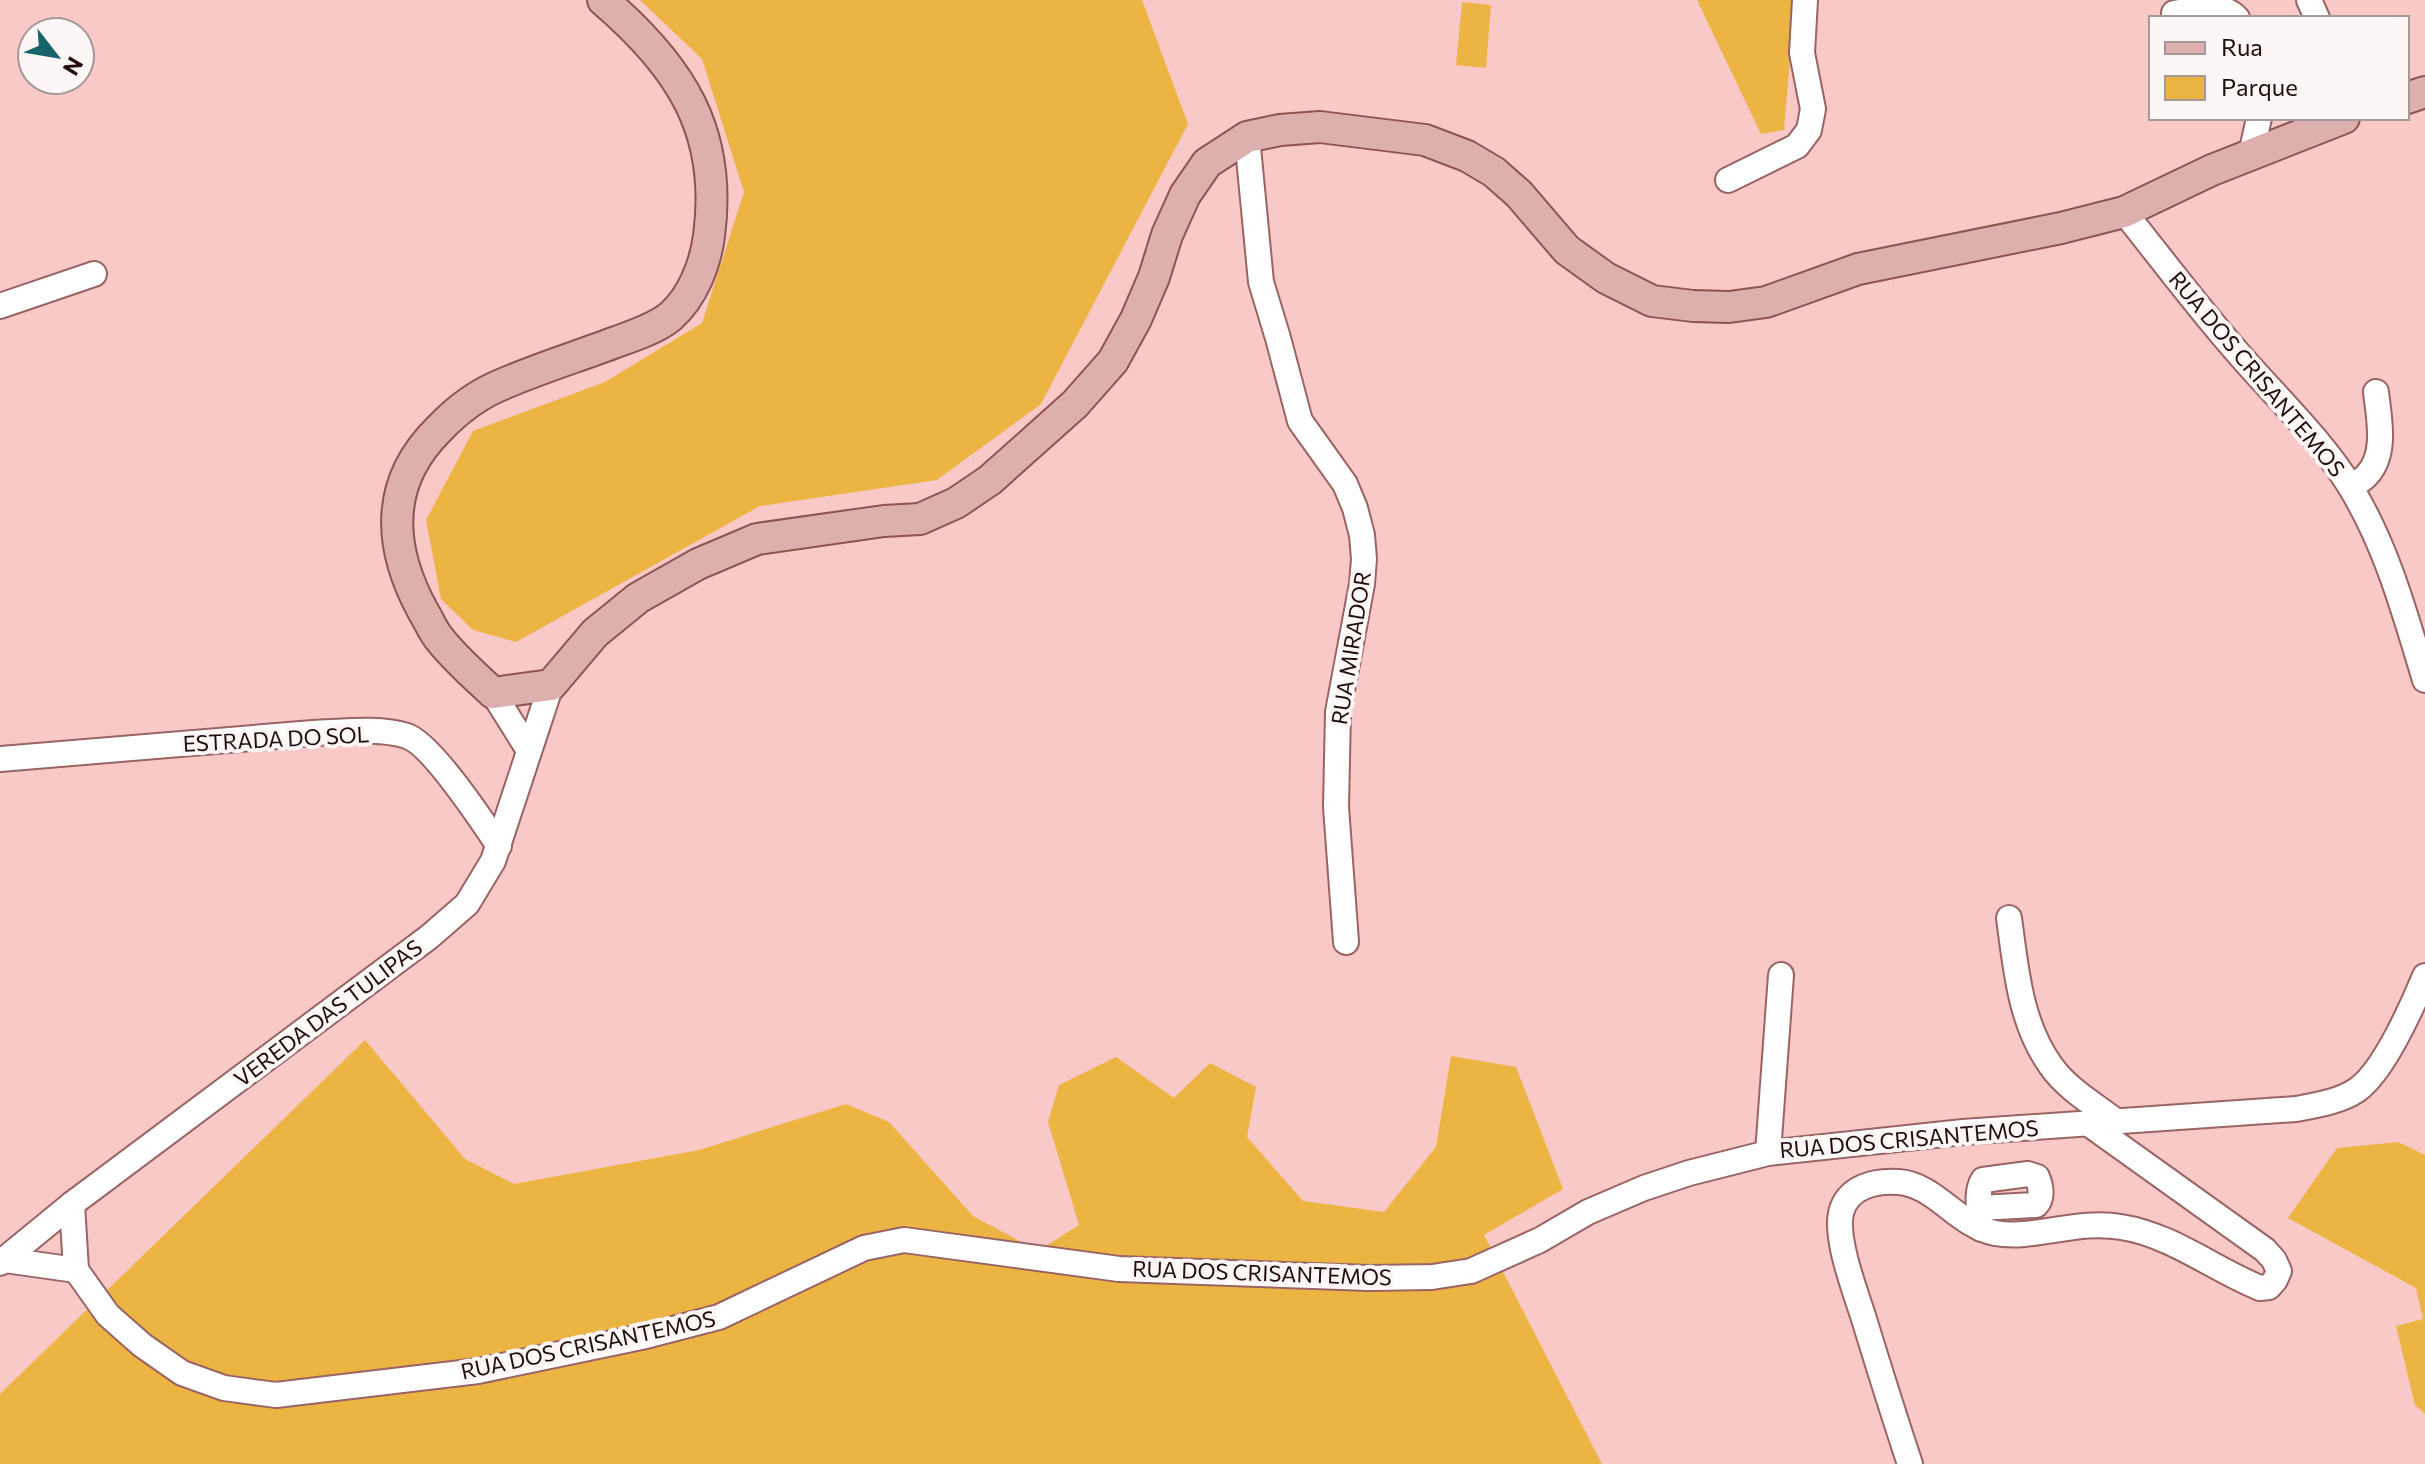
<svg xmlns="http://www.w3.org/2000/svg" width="2425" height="1464" font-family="Commissioner,sans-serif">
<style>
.green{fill:#ecb443}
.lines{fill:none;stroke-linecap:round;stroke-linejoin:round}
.minor-casing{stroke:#996463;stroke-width:28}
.major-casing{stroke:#8d5454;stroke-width:34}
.minor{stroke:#fff;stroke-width:24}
.major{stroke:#ddb0af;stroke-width:30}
.labels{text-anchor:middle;stroke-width:8;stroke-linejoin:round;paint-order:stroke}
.street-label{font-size:22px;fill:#210d0d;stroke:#fcf6f6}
</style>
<rect width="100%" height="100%" fill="#f9c9c7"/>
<!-- green -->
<g class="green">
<polygon points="640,0 1142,0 1188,124 1041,404 937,480 760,506 516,642 473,630 441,599 426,520 473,431 605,382 702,323 744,192 702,59"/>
<polygon points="1697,0 1795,0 1784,130 1761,134"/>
<polygon points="1462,2 1491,5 1486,68 1456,65"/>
<polygon points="365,1040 465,1159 514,1184 699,1150 846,1104 889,1122 973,1216 1038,1251 1079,1225 1048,1122 1059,1085 1116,1057 1174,1098 1210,1063 1256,1087 1247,1137 1303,1201 1384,1212 1436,1147 1451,1056 1516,1067 1563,1189 1484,1235 1602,1464 0,1464 0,1394"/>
<polygon points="2398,1142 2425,1155 2425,1414 2415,1405 2396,1326 2423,1319 2416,1288 2288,1218 2337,1148"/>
</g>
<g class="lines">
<!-- minor casing -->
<g class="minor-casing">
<g id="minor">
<polyline points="2309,0 2317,18"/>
<path d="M2174 13C2194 10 2221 1 2237 18"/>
<polyline points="1247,137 1261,282 1278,338 1300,421 1345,484 1355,508 1362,535 1364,559 1362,584 1338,712 1336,807 1346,942"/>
<polyline points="2251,154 2259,118"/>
<polyline points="1728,180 1797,146 1809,130 1813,109 1802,53 1805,0"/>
<path d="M2124 212C2162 259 2198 308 2238 353 2274 395 2324 442 2351 488 2387 547 2405 614 2425 680"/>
<polyline points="0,306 94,274"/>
<path d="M2351 487C2356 483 2363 480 2367 475 2387 454 2379 418 2376 392"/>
<polyline points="493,693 528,749"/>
<path d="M0 759 313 733C342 732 379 727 407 736 431 744 483 822 499 846"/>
<path d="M2009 918C2016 969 2020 1023 2051 1066 2067 1089 2095 1105 2117 1122"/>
<polyline points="1768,1153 1781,975"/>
<polyline points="72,1204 76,1270"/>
<path d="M1980 1208 2036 1205C2043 1198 2041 1186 2037 1177L2028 1174 1983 1180C1975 1193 1980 1214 1981 1229"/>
<polyline points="5,1260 76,1270"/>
<polyline points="0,1263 72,1204 429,937 467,904 493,861 551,685"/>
<path d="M76 1270 108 1315 142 1345 182 1373 224 1388 276 1395 478 1371 646 1336 719 1317 864 1248 904 1240 1119 1269 1369 1278 1432 1277 1471 1271 1540 1240 1588 1212 1644 1188 1689 1173 1768 1153 1963 1132 2296 1109C2317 1105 2339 1102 2357 1090 2384 1071 2412 1007 2425 976"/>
<path d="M1910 1464C1894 1416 1879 1368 1864 1319 1856 1293 1835 1240 1841 1213 1847 1187 1875 1180 1899 1182 1936 1185 1958 1226 1995 1233 2034 1240 2078 1219 2121 1227 2172 1235 2213 1269 2260 1288L2269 1287 2275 1280 2279 1271 2274 1260 2265 1250 2089 1124"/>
</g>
</g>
<!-- major casing -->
<g class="major-casing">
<g id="major">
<path d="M603 0C680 66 723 131 709 236 705 265 693 296 671 316 657 328 633 336 616 342 579 356 540 368 503 384 478 394 457 410 439 429 384 483 388 547 423 611 428 619 432 629 438 637 454 658 474 675 493 693L551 685 595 633 638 598 698 564 757 539 884 521 920 519 956 503 990 480 1075 404 1113 361 1136 319 1154 277 1167 235 1185 195 1207 163 1247 137 1280 130 1320 127 1425 140 1467 156 1494 172 1519 194 1567 250 1606 278 1652 301 1693 306 1729 307 1766 302 1858 269 2061 228 2124 212 2212 170 2344 118"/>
<polyline points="2407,98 2425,92"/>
</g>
</g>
<!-- minor -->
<use href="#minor" class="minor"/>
<!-- major -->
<use href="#major" class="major"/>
</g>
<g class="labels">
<!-- street labels -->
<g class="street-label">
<text transform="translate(2257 374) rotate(50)" y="8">RUA DOS CRISANTEMOS</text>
<text transform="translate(1351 648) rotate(-81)" y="8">RUA MIRADOR</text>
<text transform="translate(276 739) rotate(-3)" y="8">ESTRADA DO SOL</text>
<text transform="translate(328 1013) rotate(-37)" y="8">VEREDA DAS TULIPAS</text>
<text transform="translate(1909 1139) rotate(-5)" y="8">RUA DOS CRISANTEMOS</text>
<text transform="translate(1262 1273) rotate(2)" y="8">RUA DOS CRISANTEMOS</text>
<text transform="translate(588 1345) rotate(-12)" y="8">RUA DOS CRISANTEMOS</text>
</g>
</g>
<!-- legend -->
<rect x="2149" y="16" width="260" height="104" fill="#fcf6f6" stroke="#a49999" stroke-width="2"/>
<rect x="2165" y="42" width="40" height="12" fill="#ddb0af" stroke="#a49999" stroke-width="2"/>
<text x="2221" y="56" font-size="24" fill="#210d0d">Rua</text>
<rect x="2165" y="76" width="40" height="24" fill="#ecb443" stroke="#a49999" stroke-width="2"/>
<text x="2221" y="96" font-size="24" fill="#210d0d">Parque</text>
<!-- north arrow -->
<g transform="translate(56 56) rotate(121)"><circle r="38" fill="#fcf6f6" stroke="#a49999" stroke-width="2"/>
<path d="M0-6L14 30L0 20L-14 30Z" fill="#146469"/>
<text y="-12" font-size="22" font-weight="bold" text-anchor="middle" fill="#210d0d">N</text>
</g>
</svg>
